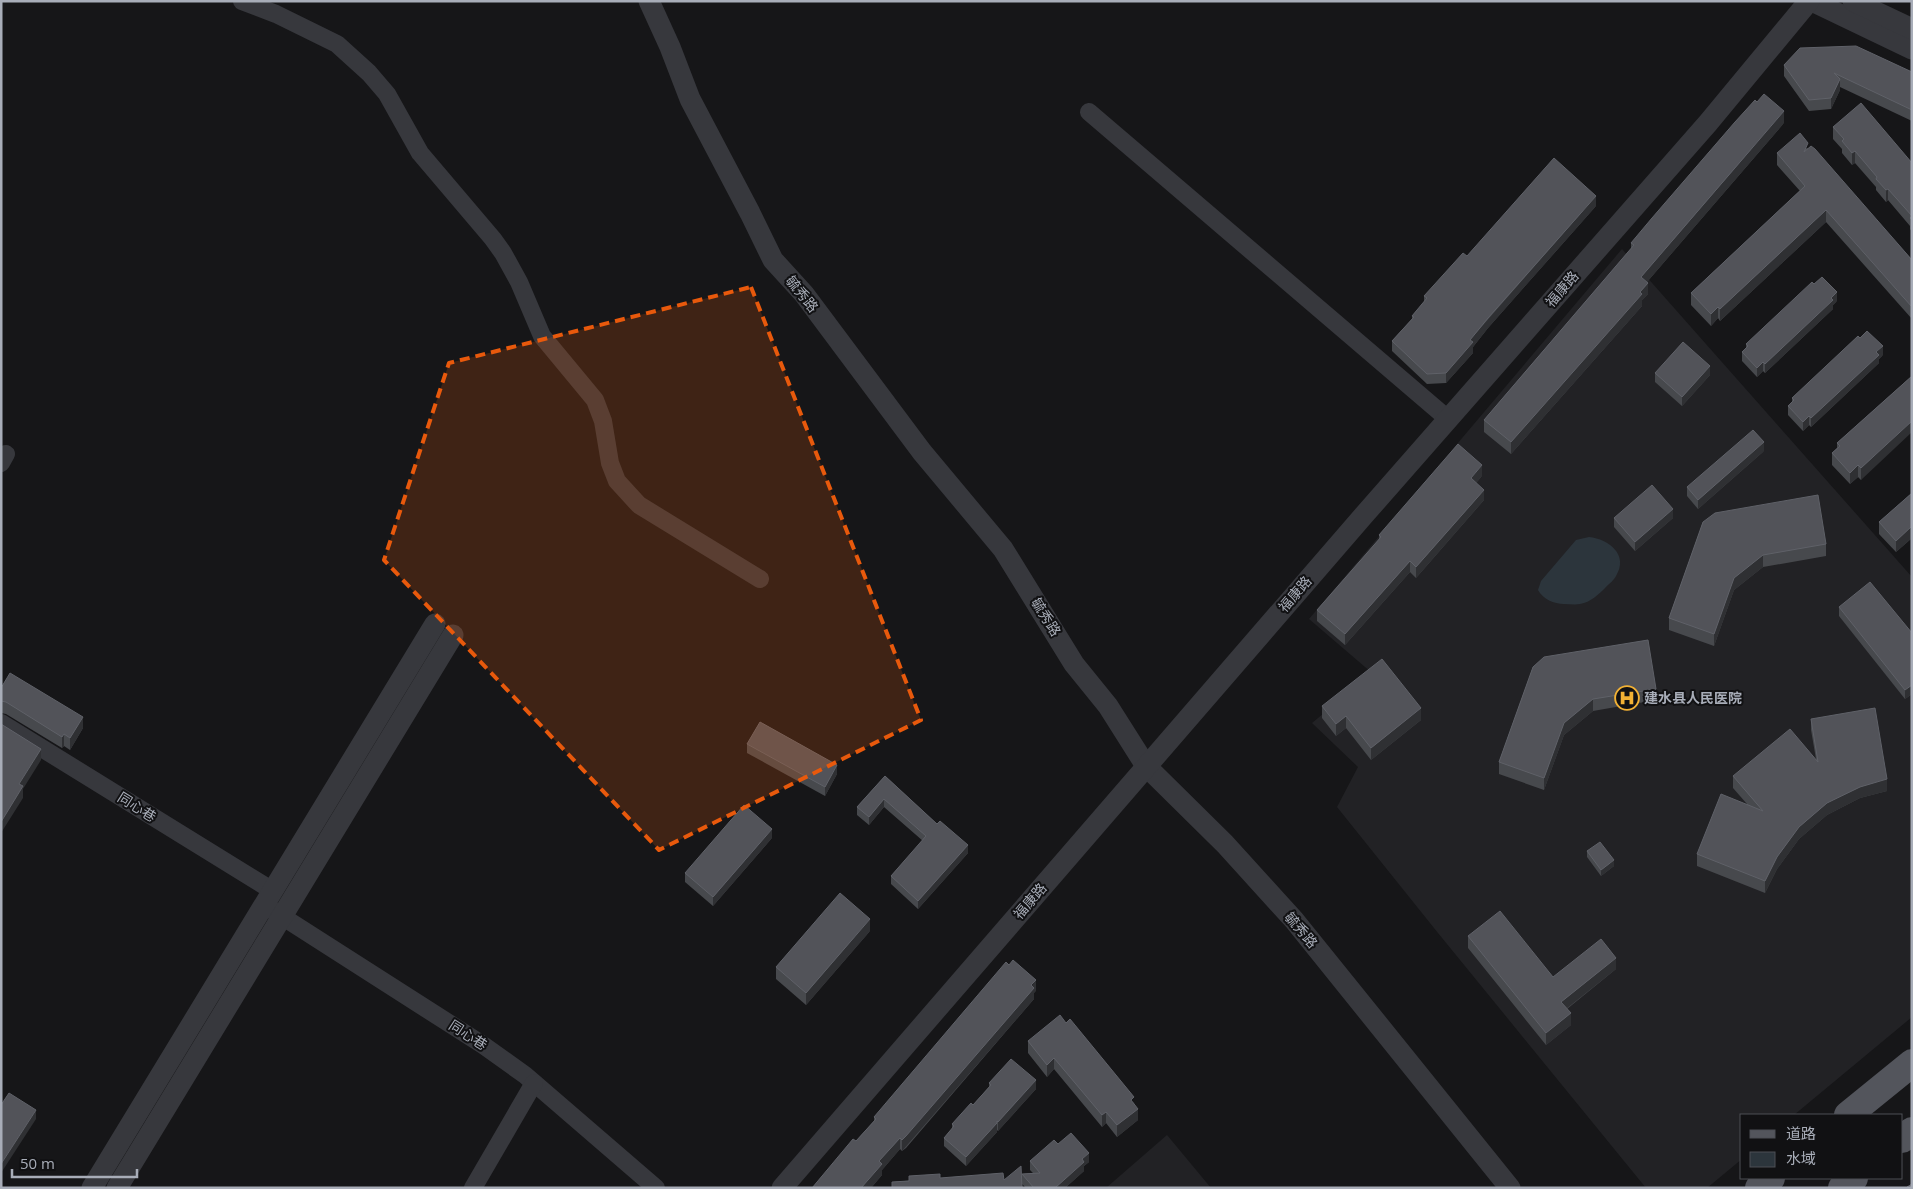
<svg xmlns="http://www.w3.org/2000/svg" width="1913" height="1189" font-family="'Open Sans','Noto Sans SC',sans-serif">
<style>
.built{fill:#222225}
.water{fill:#2c353c}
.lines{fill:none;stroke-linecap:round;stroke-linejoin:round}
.minor{stroke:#37383d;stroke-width:18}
.tertiary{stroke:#37383d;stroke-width:21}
.primary{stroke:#53555c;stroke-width:28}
.wall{fill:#47494d}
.shaded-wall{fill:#2f3033}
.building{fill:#525359;stroke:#5f6168}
.marked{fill:#e8590c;fill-opacity:0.2;stroke:#e8590c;stroke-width:4;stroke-dasharray:10 6;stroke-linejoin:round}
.labels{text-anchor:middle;stroke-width:4;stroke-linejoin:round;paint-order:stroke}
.street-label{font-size:14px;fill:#a8adb8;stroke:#111113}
.poi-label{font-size:14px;font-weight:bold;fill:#a8adb8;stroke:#111113;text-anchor:start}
</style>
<rect width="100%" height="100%" fill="#161618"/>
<!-- built -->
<g class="built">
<polygon points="1622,249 1912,577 1912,1017 1794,1115 1742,1115 1742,1159 1707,1188 1646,1188 1438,933 1337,807 1358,767 1312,723 1372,673 1309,619"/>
<polygon points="1167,1135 1211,1188 1106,1188"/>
</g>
<!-- water -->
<path class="water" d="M1589 537C1609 539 1629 555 1616 576 1614 580 1609 584 1606 587 1598 595 1591 602 1580 604 1575 605 1569 604 1564 604 1554 604 1543 599 1538 590L1541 581 1576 540Z"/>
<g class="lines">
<!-- minor -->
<g class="minor">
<polyline points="242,1 276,14 337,44 369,73 387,94 420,153 493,239 503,253 519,282 542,336 595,400 603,421 610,463 617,481 639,505 760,579"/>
<polyline points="1089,112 1448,419"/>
<polyline points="1,463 6,454"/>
<polyline points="1,723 273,891"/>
<polyline points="272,910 483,1045 525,1075 656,1188"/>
<polyline points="473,1188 534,1083"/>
</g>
<!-- tertiary -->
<g class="tertiary">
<polyline points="649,1 670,47 690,99 750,213 773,260 804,294 922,452 1003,549 1074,664 1108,706 1146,766 1225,844 1294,920 1510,1188"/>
<polyline points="1812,1 1912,49"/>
<polyline points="1853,1 1912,29"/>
<polyline points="92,1188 435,624"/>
<polyline points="117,1188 453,635"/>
<polyline points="782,1188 1364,515 1708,123 1809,1"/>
</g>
<!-- primary -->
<g class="primary">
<polyline points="1848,1115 1912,1063"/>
<polyline points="1902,1139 1912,1131"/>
<polyline points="1759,1188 1771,1178"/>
<polyline points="1842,1188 1854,1178"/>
</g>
</g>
<!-- wall -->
<g class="wall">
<polygon points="1784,65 1912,72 1912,121 1840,87 1840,90 1831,109 1809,111 1784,76"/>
<polygon points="1784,123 1647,282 1648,294 1642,300 1642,306 1511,454 1484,432 1484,420 1631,249 1631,243"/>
<polygon points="1833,127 1912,163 1912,232 1910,229 1910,226 1888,200 1886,202 1876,190 1876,187 1855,163 1852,165 1842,153 1842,149 1833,139"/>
<polygon points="1808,148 1912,260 1912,319 1826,222 1720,321 1718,318 1711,326 1691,305 1691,293 1800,191 1777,165 1777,153"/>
<polygon points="1596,206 1488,328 1473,347 1473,353 1446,383 1427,384 1392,351 1392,341 1412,319 1412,316 1424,302 1424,296 1467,256"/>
<polygon points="1837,301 1833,305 1833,309 1765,373 1763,371 1757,377 1742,361 1742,352 1746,348 1746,344"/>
<polygon points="1883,355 1879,359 1879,363 1811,427 1809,425 1803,431 1788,415 1788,406 1792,402 1792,398"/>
<polygon points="1655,373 1710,375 1682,406 1655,382"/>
<polygon points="1912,376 1861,480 1858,477 1850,484 1832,465 1832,453 1837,448 1837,443"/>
<polygon points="1764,451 1698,509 1687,496 1687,487"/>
<polygon points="1482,476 1476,483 1484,500 1416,578 1410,572 1345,645 1317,621 1317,610 1379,540 1379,535"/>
<polygon points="1912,493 1912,538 1896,552 1879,534 1879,522"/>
<polygon points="1614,518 1673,518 1635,551 1614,527"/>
<polygon points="1703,522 1826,544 1826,556 1763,567 1734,590 1714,646 1669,630 1669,618"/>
<polygon points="1839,607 1912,633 1912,694 1905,699 1839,616"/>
<polygon points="1533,667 1656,689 1656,700 1593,711 1564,735 1544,790 1499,774 1499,762"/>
<polygon points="1,688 83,728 70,750 64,746 62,748 6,714 1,713"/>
<polygon points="1322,706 1421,720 1371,760 1346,728 1336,736 1322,718"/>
<polygon points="1811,719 1887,791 1860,798 1827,815 1799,839 1777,869 1765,893 1697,866 1697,854 1747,804 1733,788 1733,776 1816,759 1811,730"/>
<polygon points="747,744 837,774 825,796 747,753"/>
<polygon points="885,776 968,853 918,909 891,884 891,876 923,841 884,807 869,825 857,815 857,807"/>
<polygon points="772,838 713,906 685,882 685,873"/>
<polygon points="1587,851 1614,866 1601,876 1587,857"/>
<polygon points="870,931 806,1005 776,979 776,967"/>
<polygon points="1468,936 1553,977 1616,969 1567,1009 1571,1025 1546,1045 1468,948"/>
<polygon points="1036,991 1034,993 1034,999 906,1148 902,1151 900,1149 882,1170 882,1175 871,1188 812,1188 856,1141 874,1121 874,1117"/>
<polygon points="1028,1041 1134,1103 1138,1120 1117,1137 1106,1123 1102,1127 1054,1069 1047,1077 1028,1053"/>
<polygon points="989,1083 1036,1089 998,1131 997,1130 997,1132 966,1166 944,1146 944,1138 952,1129 952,1124 973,1105 989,1087"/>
<polygon points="1058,1144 1089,1162 1084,1166 1084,1171 1065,1188 1026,1188 1022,1184 1023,1188 892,1188 892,1182 940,1178 1004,1180 1022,1179 1022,1174 1033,1173 1030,1170 1030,1161"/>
</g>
<!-- shaded-wall -->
<g class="shaded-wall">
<polygon points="1840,79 1840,90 1831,109 1831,98"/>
<polygon points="1784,111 1784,123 1641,289 1641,277"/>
<polygon points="1855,151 1855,163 1852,165 1852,153"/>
<polygon points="1888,189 1888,200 1886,202 1886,190"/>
<polygon points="1596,196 1596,206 1488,328 1473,347 1473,353 1446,383 1446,373 1470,340"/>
<polygon points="1826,210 1826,222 1720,321 1720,309"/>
<polygon points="1648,283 1648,294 1642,300 1642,306 1511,454 1511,442"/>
<polygon points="1837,292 1837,301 1833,305 1833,309 1765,373 1765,364"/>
<polygon points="1718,307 1718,318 1711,326 1711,314"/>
<polygon points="1883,346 1883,355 1879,359 1879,363 1811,427 1811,418"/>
<polygon points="1763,362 1763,371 1757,377 1757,368"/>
<polygon points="1710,366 1710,375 1682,406 1682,397"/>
<polygon points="1809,416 1809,425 1803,431 1803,422"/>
<polygon points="1912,421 1912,432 1861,480 1861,468"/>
<polygon points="1764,442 1764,451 1698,509 1698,500"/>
<polygon points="1482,465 1482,476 1471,489 1471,478"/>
<polygon points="1858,465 1858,477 1850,484 1850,473"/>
<polygon points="1484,490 1484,500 1416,578 1416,567"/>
<polygon points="1673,509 1673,518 1635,551 1635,542"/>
<polygon points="1912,526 1912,538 1896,552 1896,541"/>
<polygon points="1763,555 1763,567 1734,590 1714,646 1714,634 1734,578"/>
<polygon points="1410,561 1410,572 1345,645 1345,634"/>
<polygon points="1912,685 1912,694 1905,699 1905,690"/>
<polygon points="1593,699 1593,711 1564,735 1544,790 1544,778 1564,723"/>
<polygon points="1421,708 1421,720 1371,760 1371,748"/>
<polygon points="1346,716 1346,728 1336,736 1336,724"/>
<polygon points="83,717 83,728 70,750 70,738"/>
<polygon points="64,734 64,746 62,748 62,737"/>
<polygon points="41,749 41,760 23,789 23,798 1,833 1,822 19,784"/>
<polygon points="837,765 837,774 825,796 825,787"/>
<polygon points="1887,779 1887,791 1860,798 1827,815 1799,839 1777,869 1765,893 1765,881 1777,857 1799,827 1827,803 1860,787"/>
<polygon points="884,799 884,807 869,825 869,817"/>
<polygon points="772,829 772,838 713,906 713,897"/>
<polygon points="968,845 968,853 918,909 918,901"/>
<polygon points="1614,860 1614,866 1601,876 1601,870"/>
<polygon points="870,919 870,931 806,1005 806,993"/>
<polygon points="1616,958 1616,969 1561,1013 1561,1002"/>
<polygon points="1036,980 1036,991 1034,993 1034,999 902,1151 902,1140"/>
<polygon points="1571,1013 1571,1025 1546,1045 1546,1033"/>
<polygon points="1054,1058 1054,1069 1047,1077 1047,1065"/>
<polygon points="1036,1080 1036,1089 998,1131 998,1122"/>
<polygon points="1138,1109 1138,1120 1117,1137 1117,1125"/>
<polygon points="36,1110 36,1119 1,1173 1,1164"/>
<polygon points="1106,1112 1106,1123 1102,1127 1102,1115"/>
<polygon points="997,1123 997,1132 966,1166 966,1157"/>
<polygon points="900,1138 900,1149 882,1170 882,1175 871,1188 861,1188 879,1161"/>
<polygon points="1089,1153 1089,1162 1084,1166 1084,1171 1065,1188 1055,1188 1082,1159"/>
</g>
<!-- building -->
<g class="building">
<polygon points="1856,46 1912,72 1912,110 1834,73 1840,79 1831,98 1809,100 1784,65 1800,48"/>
<polygon points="1764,94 1784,111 1641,277 1648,283 1640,292 1642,294 1511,442 1484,420 1634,245 1631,243 1652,218 1735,122 1755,100 1757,102"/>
<polygon points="1861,103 1912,163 1912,220 1910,218 1912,216 1888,189 1886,190 1876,179 1877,177 1855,151 1852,153 1842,141 1844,139 1833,127"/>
<polygon points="1800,133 1808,143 1804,152 1811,146 1815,149 1912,260 1912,307 1826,210 1720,309 1718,307 1711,314 1691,293 1805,186 1777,153"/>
<polygon points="1554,158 1596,196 1488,318 1470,340 1473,342 1446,373 1427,374 1392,341 1414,317 1412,316 1427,298 1424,296 1463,253 1467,256"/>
<polygon points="1822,277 1837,292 1831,298 1833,300 1765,364 1763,362 1757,368 1742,352 1748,346 1746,344 1812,282 1814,284"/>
<polygon points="1867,331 1883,346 1876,352 1879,355 1811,418 1809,416 1803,422 1788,406 1794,400 1792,398 1858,336 1860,338"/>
<polygon points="1683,342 1710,366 1682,397 1655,373"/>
<polygon points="1912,376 1912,421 1861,468 1858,465 1850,473 1832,453 1840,446 1837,443"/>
<polygon points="1753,430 1764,442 1698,500 1687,487"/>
<polygon points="1458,444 1482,465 1471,478 1484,490 1416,567 1410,561 1345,634 1317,610 1381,537 1379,535"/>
<polygon points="1652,485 1673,509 1635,542 1614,518"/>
<polygon points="1912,493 1912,526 1896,541 1879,522"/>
<polygon points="1818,495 1826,544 1763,555 1734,578 1714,634 1669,618 1703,522 1715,513"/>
<polygon points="1870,582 1912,633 1912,685 1905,690 1839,607"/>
<polygon points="1648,640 1656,689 1593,699 1564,723 1544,778 1499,762 1533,667 1544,657"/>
<polygon points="1382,659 1421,708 1371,748 1346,716 1336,724 1322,706"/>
<polygon points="10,673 83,717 70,738 64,734 62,737 6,702 1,701 1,688"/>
<polygon points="1875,708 1887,779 1860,787 1827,803 1799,827 1777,857 1765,881 1697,854 1721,794 1763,811 1733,776 1790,729 1818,762 1811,719"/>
<polygon points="760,722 837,765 825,787 747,744"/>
<polygon points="1,724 41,749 19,784 23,786 1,822"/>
<polygon points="885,776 937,824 940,821 968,845 918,901 891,876 926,836 884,799 869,817 857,807"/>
<polygon points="744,805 772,829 713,897 685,873"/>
<polygon points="1600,842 1614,860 1601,870 1587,851"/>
<polygon points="840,893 870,919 806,993 776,967"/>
<polygon points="1500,911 1553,977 1601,939 1616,958 1561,1002 1571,1013 1546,1033 1468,936"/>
<polygon points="1013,960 1036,980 1031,985 1034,988 906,1136 902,1140 900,1138 879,1161 882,1164 861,1188 812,1188 853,1139 856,1141 876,1119 874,1117 1006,962 1009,965"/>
<polygon points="1060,1015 1066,1023 1070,1019 1134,1097 1131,1100 1138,1109 1117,1125 1106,1112 1102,1115 1054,1058 1047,1065 1028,1041"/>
<polygon points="1011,1059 1036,1080 998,1122 997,1121 997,1123 966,1157 944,1138 954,1126 952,1124 971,1103 973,1105 991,1085 989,1083"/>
<polygon points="9,1093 36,1110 1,1164 1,1105"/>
<polygon points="1071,1133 1089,1153 1082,1159 1084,1162 1055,1188 1034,1188 1022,1174 1040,1173 1030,1161 1054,1140 1058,1144"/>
<polygon points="1021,1166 1022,1188 892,1188 892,1182 909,1181 909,1176 940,1174 940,1178 1003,1173 1004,1180"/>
<polygon points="1912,1184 1912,1188 1908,1188 1907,1187"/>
</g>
<!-- marked area -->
<path class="marked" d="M751 287 921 720 659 850 384 560 449 363Z"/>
<!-- icons -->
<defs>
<g id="hospital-ring" transform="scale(1.25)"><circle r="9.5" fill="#111113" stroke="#f2b134" stroke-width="1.5"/><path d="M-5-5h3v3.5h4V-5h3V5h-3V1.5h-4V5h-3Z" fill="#f2b134"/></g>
</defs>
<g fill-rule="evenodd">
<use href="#hospital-ring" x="1627" y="698"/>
</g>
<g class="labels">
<!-- street labels -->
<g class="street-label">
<text transform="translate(1562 289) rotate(-49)" y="5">福康路</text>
<text transform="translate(802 294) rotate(51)" y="5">毓秀路</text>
<text transform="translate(1295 594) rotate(-49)" y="5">福康路</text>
<text transform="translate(1046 617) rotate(58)" y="5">毓秀路</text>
<text transform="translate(137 807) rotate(32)" y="5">同心巷</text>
<text transform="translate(1030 901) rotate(-49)" y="5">福康路</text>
<text transform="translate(1301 930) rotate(50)" y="5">毓秀路</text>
<text transform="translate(468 1035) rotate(33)" y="5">同心巷</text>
</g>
<!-- poi labels -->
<g class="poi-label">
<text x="1644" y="703">建水县人民医院</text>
</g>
</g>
<!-- border -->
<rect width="1913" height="1189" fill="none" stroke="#a8adb8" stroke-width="5"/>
<!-- legend -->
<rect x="1740" y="1114" width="162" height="65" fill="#111113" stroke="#4d4f55"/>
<rect x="1750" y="1130" width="25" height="8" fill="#53555c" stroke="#4d4f55"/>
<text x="1786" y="1139" font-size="15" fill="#a8adb8">道路</text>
<rect x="1750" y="1152" width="25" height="15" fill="#2c353c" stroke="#4d4f55"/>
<text x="1786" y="1164" font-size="15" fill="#a8adb8">水域</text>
<!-- scale -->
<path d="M12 1169v8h125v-8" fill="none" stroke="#a8adb8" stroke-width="2.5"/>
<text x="20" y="1169" font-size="15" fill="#a8adb8" stroke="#111113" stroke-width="4" paint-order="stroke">50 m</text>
</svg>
